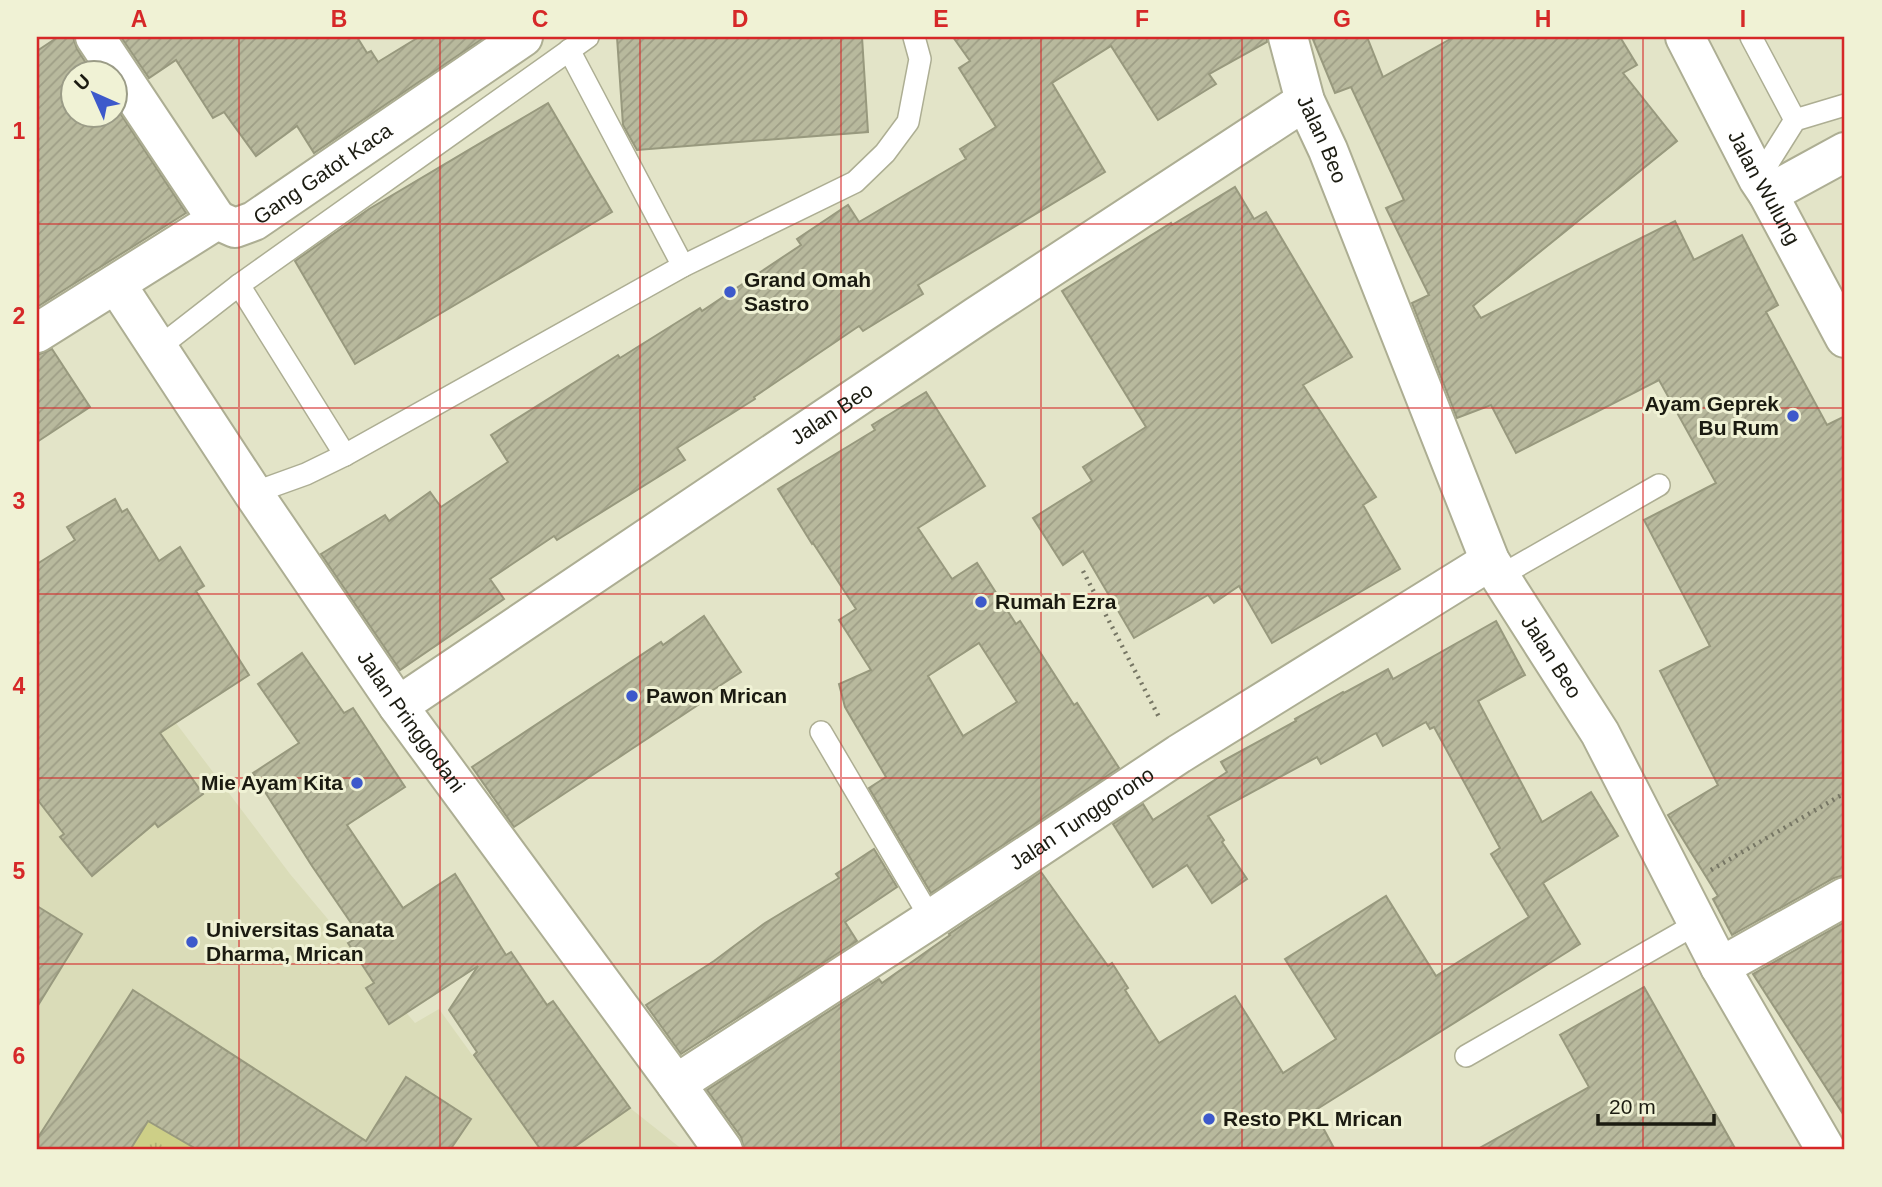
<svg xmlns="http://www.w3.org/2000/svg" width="1882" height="1187" font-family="Helvetica,sans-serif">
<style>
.built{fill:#dadcb8}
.park{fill:url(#park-tufts)}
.building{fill:url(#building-hatch);stroke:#98997e;stroke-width:2;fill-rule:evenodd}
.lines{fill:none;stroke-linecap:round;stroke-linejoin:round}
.service-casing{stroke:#adae93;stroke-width:24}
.minor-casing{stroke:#adae93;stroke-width:42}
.path{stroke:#767664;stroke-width:4.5;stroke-dasharray:2 5;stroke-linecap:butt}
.service{stroke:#fff;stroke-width:21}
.minor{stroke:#fff;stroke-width:38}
.grid{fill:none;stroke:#d62828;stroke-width:2;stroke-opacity:0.55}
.poi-dot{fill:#3d59cb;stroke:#f0f2d5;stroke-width:2.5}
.labels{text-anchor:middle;stroke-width:6;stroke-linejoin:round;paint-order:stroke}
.street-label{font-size:21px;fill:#1b1b11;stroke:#f0f2d5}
.poi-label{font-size:21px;font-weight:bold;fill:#1b1b11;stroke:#f0f2d5;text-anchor:start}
.neatline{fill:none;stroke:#d62828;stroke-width:2.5}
.grid-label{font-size:23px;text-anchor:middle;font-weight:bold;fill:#d62828}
</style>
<defs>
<pattern id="park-tufts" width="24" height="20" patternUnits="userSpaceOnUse" patternTransform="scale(1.75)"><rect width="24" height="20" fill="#cdcf87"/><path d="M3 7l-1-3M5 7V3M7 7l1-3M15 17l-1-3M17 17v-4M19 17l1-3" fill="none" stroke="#afb174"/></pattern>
<pattern id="building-hatch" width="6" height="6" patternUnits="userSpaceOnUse" patternTransform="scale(1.75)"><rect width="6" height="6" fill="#b8b99d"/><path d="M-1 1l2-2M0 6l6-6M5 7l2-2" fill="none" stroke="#9e9e86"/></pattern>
</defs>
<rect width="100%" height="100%" fill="#e3e4c8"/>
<!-- built -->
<g class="built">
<polygon points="114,641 290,874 415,1023 439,1009 541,1150 37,1150 37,694"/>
<polygon points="630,1108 683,1150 570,1150"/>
</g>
<!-- park -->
<polygon class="park" points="148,1121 198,1150 130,1150"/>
<!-- building -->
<g class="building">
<polygon points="58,37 73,37 77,49 93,74 74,74 74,116 116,116 116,107 186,213 37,307 37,51"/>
<polygon points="121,37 357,37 367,53 371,51 378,62 419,37 485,37 314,153 297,126 256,156 224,112 213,118 176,60 149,78"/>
<polygon points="617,37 862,37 868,132 637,150 623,125"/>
<polygon points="953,37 1267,37 1267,42 1209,74 1216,84 1158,120 1111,46 1052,83 1105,172 918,285 923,294 863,331 859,326 754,397 755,399 677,448 685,460 557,540 554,536 490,579 504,599 400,670 321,554 385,515 389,521 430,492 441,507 508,462 491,435 618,355 620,358 700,308 702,311 801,245 797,239 848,205 859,222 966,159 960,149 996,127 959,68 970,61"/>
<polygon points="1312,37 1367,37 1383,77 1454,37 1620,37 1637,65 1623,73 1677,141 1473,306 1481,318 1675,221 1694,260 1742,235 1778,305 1766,312 1827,425 1845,416 1845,875 1834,878 1732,935 1713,899 1718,896 1668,815 1718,785 1660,671 1710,646 1644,520 1716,483 1659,380 1516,453 1491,405 1457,418 1412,303 1429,295 1386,208 1404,200 1351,87 1335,93"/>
<polygon points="548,103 612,212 355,364 295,261 369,209"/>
<polygon points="1235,187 1254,219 1266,212 1352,357 1303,385 1376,497 1363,505 1400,569 1272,643 1239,586 1214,603 1208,595 1134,638 1083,551 1063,565 1033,518 1092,481 1083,467 1146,427 1062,291 1171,223 1172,225"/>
<polygon points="52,349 90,407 37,442 37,355"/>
<path d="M926 392 985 486 918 528 952 579 977 563 1016 624 1020 621 1074 705 1077 703 1119 768 931 893 869 788 886 777 845 707 839 684 871 670 839 620 856 609 813 543 812 544 778 489 875 430 872 425ZM979 643 1017 702 963 736 928 676Z"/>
<polygon points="115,499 122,512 127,509 159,561 180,547 204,586 196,591 249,675 160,733 203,794 158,827 155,823 92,876 60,837 64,834 37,799 37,564 75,540 67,527"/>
<polygon points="704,616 741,672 699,699 701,703 514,827 472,767 661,642 663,645"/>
<polygon points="1496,621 1525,675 1478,701 1542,822 1591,792 1618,836 1543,883 1580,944 1314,1111 1335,1150 744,1150 741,1137 707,1090 879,979 882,983 950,935 949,934 1041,872 1108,966 1112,963 1128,988 1125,990 1159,1043 1235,996 1283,1073 1336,1039 1285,959 1386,896 1436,976 1529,917 1491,854 1500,848 1434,727 1430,729 1426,722 1383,746 1376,733 1321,764 1317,757 1208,816 1224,840 1222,842 1247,879 1212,903 1187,865 1153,887 1113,824 1143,804 1153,820 1227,772 1221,762 1296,721 1295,719 1343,692 1344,693 1388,669 1393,679"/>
<polygon points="302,653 344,713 353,708 405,787 347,825 403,908 455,874 506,955 511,952 547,1005 553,1001 630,1108 570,1150 541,1150 474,1055 477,1052 449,1010 478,966 389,1024 366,988 374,983 348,943 360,936 312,866 253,773 299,743 258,684"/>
<polygon points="874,849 897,887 845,922 857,941 681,1054 646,1005 714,961 765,923 839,878 836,874"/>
<polygon points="37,906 82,934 37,1007"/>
<polygon points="1845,922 1845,1117 1753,974"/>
<polygon points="1644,987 1736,1150 1476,1150 1589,1087 1560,1035"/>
<polygon points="133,990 366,1141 406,1077 471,1119 450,1150 198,1150 148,1121 130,1150 37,1150 37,1139"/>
</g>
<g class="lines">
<!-- service casing -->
<g class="service-casing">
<g id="service">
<polyline points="1751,37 1795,120"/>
<polyline points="569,50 683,266"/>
<polyline points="1758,179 1795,120 1845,105"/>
<polyline points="239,285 345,455"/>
<polyline points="158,348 239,285 588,37"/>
<polyline points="253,493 306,474 345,455 683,266 855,182 885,153 908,122 920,59 914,37"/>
<polyline points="1500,576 1659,485"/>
<polyline points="821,732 931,919"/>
<polyline points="1466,1056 1698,923"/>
</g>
</g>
<!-- minor casing -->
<g class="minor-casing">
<g id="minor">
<polyline points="95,37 217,220"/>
<path id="s1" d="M1288 37 1305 101 1328 150 1490 561 1600 733 1720 967 1826 1150"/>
<path id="s2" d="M1685 37 1758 179 1768 194 1845 338"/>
<polyline points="1768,194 1845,152"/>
<path id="s3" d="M116 284 253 493 398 706 676 1084 723 1150"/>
<path id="s4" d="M37 333 217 220 235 228 254 221 523 37"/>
<path id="s5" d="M398 706 977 316 1305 101"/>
<polyline points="1720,967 1845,897"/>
<path id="s6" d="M676 1084 931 919 1179 754 1490 561"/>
</g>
</g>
<!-- path -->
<g class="path">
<polyline points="1083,571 1160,719"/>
<polyline points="1711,870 1845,793"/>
</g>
<!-- service -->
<use href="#service" class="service"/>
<!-- minor -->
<use href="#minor" class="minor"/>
</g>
<!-- grid -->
<path class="grid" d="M239 37V1150M440 37V1150M640 37V1150M841 37V1150M1041 37V1150M1242 37V1150M1442 37V1150M1643 37V1150M37 224H1845M37 408H1845M37 594H1845M37 778H1845M37 964H1845"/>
<!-- markers -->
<g class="poi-dot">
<circle cx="730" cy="292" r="7"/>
<circle cx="1793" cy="416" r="7"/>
<circle cx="981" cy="602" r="7"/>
<circle cx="632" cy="696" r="7"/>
<circle cx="357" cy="783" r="7"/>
<circle cx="192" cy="942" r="7"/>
<circle cx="1209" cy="1119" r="7"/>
</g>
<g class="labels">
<!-- street labels -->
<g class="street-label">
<text dy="7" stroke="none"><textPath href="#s1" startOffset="108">Jalan Beo</textPath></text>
<text dy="7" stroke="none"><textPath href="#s4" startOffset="336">Gang Gatot Kaca</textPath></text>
<text dy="7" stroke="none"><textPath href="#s2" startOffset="170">Jalan Wulung</textPath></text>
<text dy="7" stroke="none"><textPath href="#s5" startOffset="523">Jalan Beo</textPath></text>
<text dy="7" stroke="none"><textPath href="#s1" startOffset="676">Jalan Beo</textPath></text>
<text dy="7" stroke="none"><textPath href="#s3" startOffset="528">Jalan Pringgodani</textPath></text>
<text dy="7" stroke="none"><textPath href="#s6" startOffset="485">Jalan Tunggorono</textPath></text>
</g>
<!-- poi labels -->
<g class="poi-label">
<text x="744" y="287">Grand Omah<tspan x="744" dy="24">Sastro</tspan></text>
<text x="1779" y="411" text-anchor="end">Ayam Geprek<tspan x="1779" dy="24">Bu Rum</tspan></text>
<text x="995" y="609">Rumah Ezra</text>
<text x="646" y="703">Pawon Mrican</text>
<text x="343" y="790" text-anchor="end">Mie Ayam Kita</text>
<text x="206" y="937">Universitas Sanata<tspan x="206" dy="24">Dharma, Mrican</tspan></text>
<text x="1223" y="1126">Resto PKL Mrican</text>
</g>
</g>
<!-- border -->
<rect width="1882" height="1187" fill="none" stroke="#f0f2d5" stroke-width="77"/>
<!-- north arrow -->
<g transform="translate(94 94) rotate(315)"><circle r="33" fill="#f0f2d5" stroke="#9b9c87" stroke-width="2"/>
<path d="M0-5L12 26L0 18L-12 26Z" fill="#3d59cb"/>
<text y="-10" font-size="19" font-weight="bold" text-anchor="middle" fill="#1b1b11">U</text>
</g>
<!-- scale -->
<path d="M1598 1114v10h116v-10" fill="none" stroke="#1b1b11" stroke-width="3.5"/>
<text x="1609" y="1114" font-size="21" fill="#1b1b11" stroke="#f0f2d5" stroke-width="5" paint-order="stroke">20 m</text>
<rect x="38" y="38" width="1805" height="1110" class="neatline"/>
<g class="grid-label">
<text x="139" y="27">A</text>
<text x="339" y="27">B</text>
<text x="540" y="27">C</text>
<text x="740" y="27">D</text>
<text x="941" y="27">E</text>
<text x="1142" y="27">F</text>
<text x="1342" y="27">G</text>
<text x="1543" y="27">H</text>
<text x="1743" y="27">I</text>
<text x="19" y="139">1</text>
<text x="19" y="324">2</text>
<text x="19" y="509">3</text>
<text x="19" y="694">4</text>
<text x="19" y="879">5</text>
<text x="19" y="1064">6</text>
</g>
</svg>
